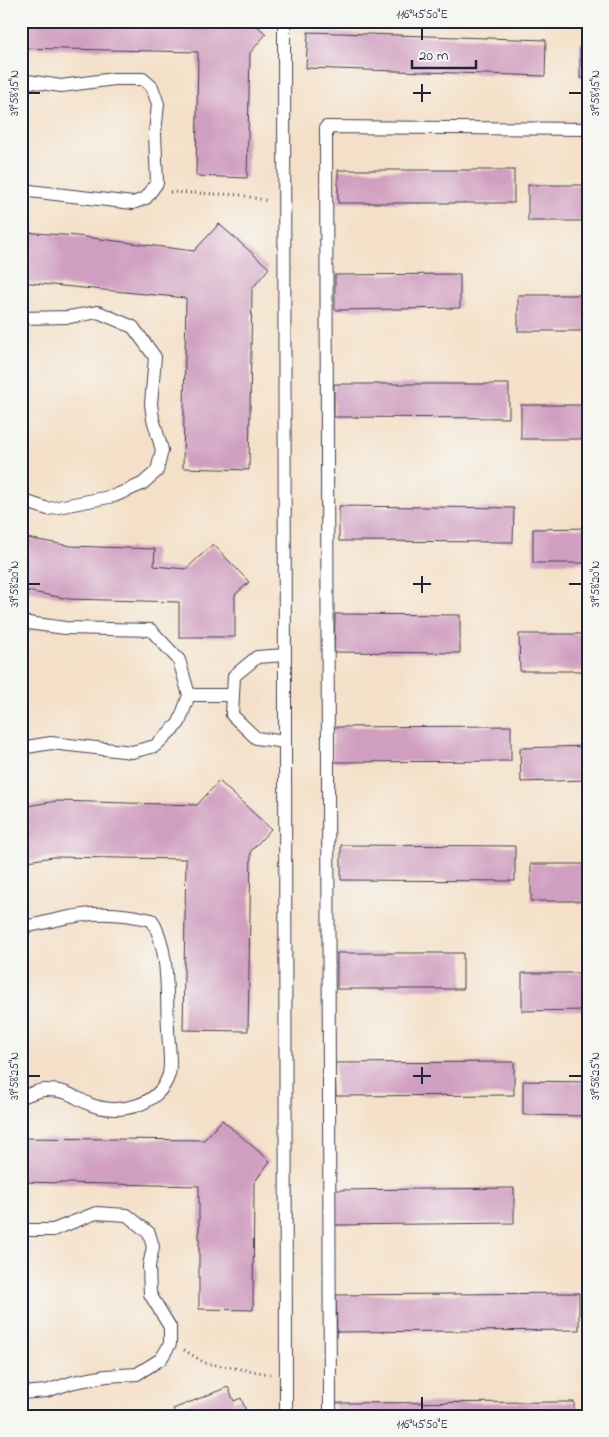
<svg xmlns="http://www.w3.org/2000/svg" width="609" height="1437" font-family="'Indie Flower',sans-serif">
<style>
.building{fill:#d09ec0}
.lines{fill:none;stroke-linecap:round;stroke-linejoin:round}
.lane-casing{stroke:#423e50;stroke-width:14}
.path{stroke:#423e50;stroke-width:3;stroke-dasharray:1 4;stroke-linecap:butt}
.lane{stroke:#fff;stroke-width:12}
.ticks{fill:none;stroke:#22223b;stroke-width:2}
.neatline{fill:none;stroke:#22223b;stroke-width:2}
.ticks-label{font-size:12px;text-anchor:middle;fill:#22223b}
</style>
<rect width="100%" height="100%" fill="#f6f6f2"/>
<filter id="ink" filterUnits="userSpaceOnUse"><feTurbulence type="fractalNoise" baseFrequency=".02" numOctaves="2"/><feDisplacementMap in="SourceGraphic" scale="10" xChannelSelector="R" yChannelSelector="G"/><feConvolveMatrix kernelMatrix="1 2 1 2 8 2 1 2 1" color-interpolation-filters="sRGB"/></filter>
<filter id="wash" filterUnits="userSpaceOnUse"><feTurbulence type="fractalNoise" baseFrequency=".0096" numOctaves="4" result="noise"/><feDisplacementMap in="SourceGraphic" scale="20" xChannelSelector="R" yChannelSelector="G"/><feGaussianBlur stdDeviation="1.12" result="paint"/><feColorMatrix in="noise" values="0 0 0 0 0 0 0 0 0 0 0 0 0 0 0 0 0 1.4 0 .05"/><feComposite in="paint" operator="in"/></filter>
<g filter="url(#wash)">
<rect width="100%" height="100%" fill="#f4e0c8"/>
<g id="blocks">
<!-- building -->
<g class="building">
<polygon points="21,21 252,21 266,34 250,53 247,178 196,176 198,52 21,48"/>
<polygon points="308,32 546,40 545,76 306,68"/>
<rect x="580" y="43" width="8" height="35"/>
<rect x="338" y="170" width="176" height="33"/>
<rect x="528" y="185" width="60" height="36"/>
<polygon points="219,224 269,268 252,289 249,470 183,468 186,298 21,282 21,232 77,236 194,251"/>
<polygon points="460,274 460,308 335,310 335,275"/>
<rect x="518" y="295" width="70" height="36"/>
<polygon points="334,384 509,384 509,418 334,417"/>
<rect x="521" y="405" width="67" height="34"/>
<polygon points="339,506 514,508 513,542 339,541"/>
<polygon points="588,528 588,563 533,563 533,529"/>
<polygon points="21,537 71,546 155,549 154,566 186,569 213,544 249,582 235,595 235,637 179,637 179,602 69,599 21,590"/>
<polygon points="335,614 460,615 460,653 334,652"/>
<polygon points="519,634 588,634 588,671 520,671"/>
<polygon points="511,726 511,761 333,762 333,727"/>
<polygon points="588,746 588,780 521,782 520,748"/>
<polygon points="219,781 271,829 251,851 248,1031 183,1030 186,859 53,857 21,862 21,807 57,801 197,805"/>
<polygon points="341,845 515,846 515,881 341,880"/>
<rect x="531" y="864" width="57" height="37"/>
<rect x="337" y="953" width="126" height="36"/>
<polygon points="522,973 588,973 588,1010 522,1011"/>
<polygon points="514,1062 514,1095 336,1096 335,1063"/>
<polygon points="523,1081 588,1082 588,1116 523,1115"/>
<polygon points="222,1120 270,1161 254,1183 253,1310 199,1309 199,1186 21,1182 21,1138 204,1140"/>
<polygon points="514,1188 514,1223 335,1225 335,1190"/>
<polygon points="579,1293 579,1330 337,1332 336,1295"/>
<polygon points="228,1387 234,1401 241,1398 248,1416 176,1416 173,1409"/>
<polygon points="574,1402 574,1416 335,1416 335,1403"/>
</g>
</g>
</g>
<g filter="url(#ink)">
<use href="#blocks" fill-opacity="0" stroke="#423e50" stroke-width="1"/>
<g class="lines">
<!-- lane casing -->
<g class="lane-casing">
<g id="lane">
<polyline points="284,21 286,1416"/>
<polyline points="21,80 61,86 114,79 143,79 152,87 158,104 155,133 157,183 146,198 133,203 21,190"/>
<polyline points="21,318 69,317 98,312 133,327 155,357 151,404 153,419 162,450 157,471 142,484 114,496 48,509 21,500"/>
<polyline points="21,622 65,628 151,630 179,660 189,695 179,723 155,746 132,752 51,743 21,748"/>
<polyline points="285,655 257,657 234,676 232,715 256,738 285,742"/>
<polyline points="189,695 233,695"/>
<path d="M21 928C73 916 99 907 152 920 170 952 166 992 168 1028 168 1042 172 1061 169 1074 160 1106 118 1116 89 1104 72 1096 67 1090 47 1090 39 1089 29 1095 21 1097"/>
<polyline points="21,1230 53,1230 96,1213 127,1215 149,1233 153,1247 149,1266 150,1294 170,1327 170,1344 161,1359 137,1374 106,1376 74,1382 46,1391 21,1393"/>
<polyline points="330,1416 326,127 588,129"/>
</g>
</g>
<!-- path -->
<g class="path">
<polyline points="170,192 241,195 268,201"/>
<polyline points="184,1350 205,1363 270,1374"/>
</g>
<!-- lane -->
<use href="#lane" class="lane"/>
</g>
</g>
<!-- ticks -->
<path class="ticks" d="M422 28V40M422 84V102M28 93H40M413 93H431M569 93H582M422 576V593M28 584H40M413 584H431M569 584H582M422 1067V1084M28 1076H40M413 1076H431M569 1076H582M422 1397V1410"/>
<!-- margin -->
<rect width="609" height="1437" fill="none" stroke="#f6f6f2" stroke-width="55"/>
<!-- scale -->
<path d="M412 60v8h64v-8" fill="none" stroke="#22223b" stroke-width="2.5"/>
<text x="419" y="60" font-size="15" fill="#22223b" stroke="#f6f6f2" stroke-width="4" paint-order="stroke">20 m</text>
<rect x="28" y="28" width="554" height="1382" class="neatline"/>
<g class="ticks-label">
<text x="422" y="18">116°45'50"E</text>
<text transform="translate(595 93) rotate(-90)" y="4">39°58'15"N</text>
<text transform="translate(14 93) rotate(-90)" y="4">39°58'15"N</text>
<text transform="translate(595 584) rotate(-90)" y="4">39°58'20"N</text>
<text transform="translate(14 584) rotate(-90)" y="4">39°58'20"N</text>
<text transform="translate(595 1076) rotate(-90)" y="4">39°58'25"N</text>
<text transform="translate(14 1076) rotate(-90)" y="4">39°58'25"N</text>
<text x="422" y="1428">116°45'50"E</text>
</g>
</svg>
